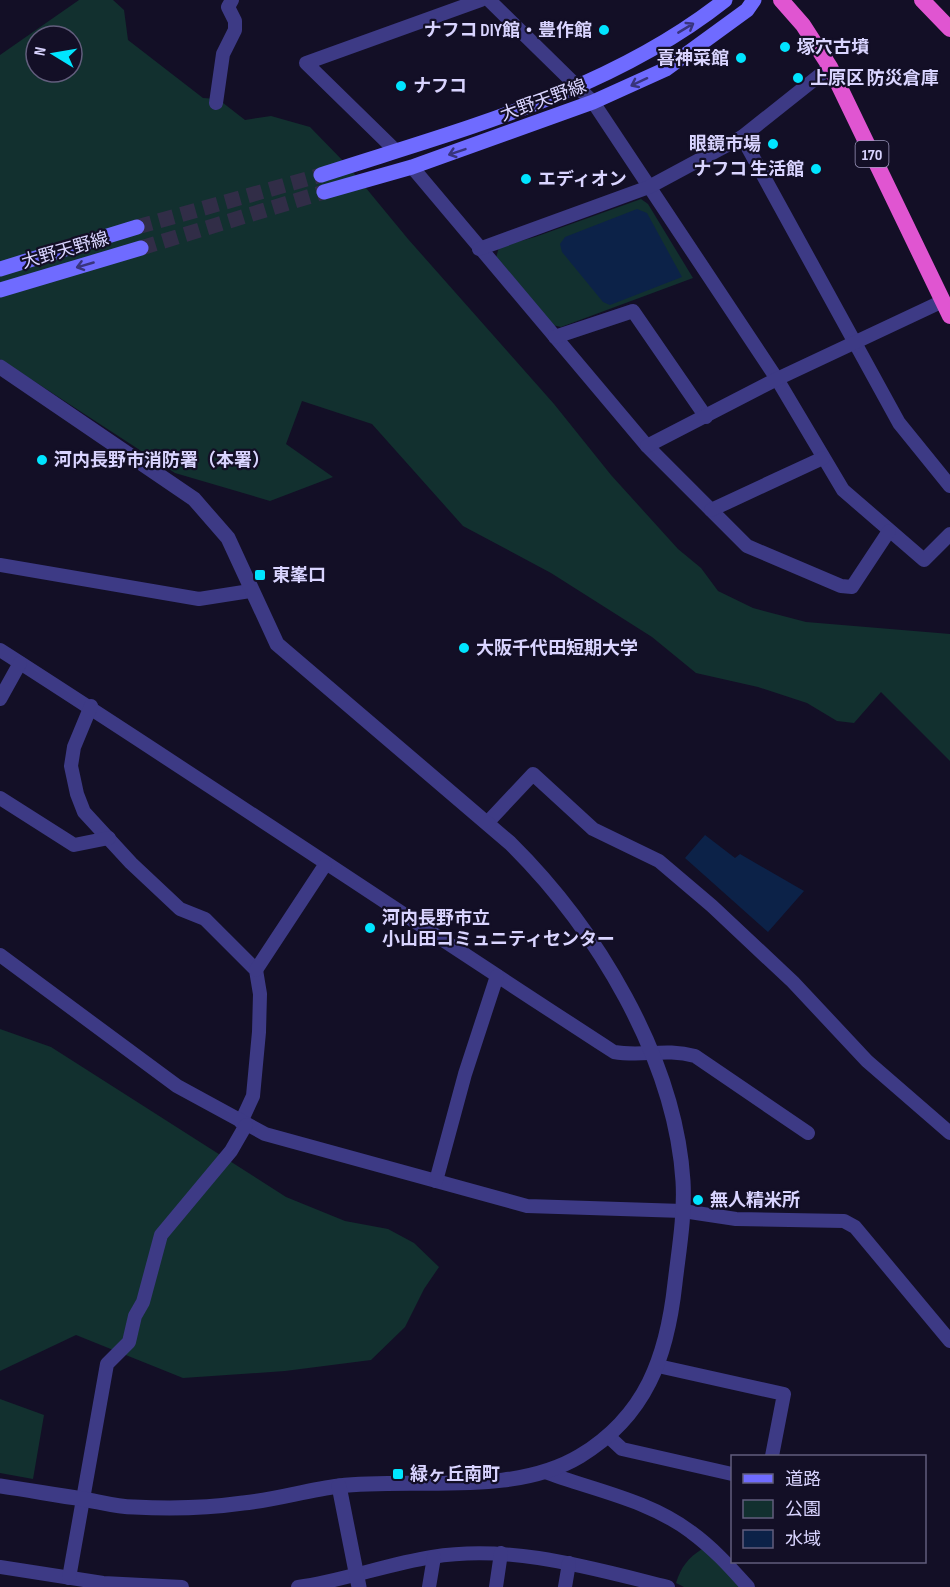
<svg xmlns="http://www.w3.org/2000/svg" width="950" height="1587" font-family="'Sofia Sans Condensed','Noto Sans JP',sans-serif">
<style>
.green{fill:#12302f;fill-rule:evenodd}
.water{fill:#0c2248}
.lines{fill:none;stroke-linecap:round;stroke-linejoin:round}
.secondary-tunnel{stroke:#312d47;stroke-width:15;stroke-dasharray:15 8;stroke-linecap:butt}
.minor{stroke:#3d3a85;stroke-width:14}
.tertiary{stroke:#3d3a85;stroke-width:15}
.secondary{stroke:#6f6bff;stroke-width:15}
.trunk{stroke:#e055d1;stroke-width:16}
.oneway{stroke:#38347d}
.poi-dot{fill:#00e5ff;stroke:#130f26;stroke-width:2}
.labels{text-anchor:middle;stroke-width:4.5;stroke-linejoin:round;paint-order:stroke}
.shield{fill:#130f26;stroke:#9e99be;stroke-width:1.5}
.shield-label{font-size:16px;font-weight:bold;fill:#d9d4ff}
.poi-label{font-size:18px;font-weight:bold;fill:#d9d4ff;stroke:#130f26;text-anchor:start}
.street-label{font-size:18px;fill:#d9d4ff;stroke:#130f26}
</style>
<rect width="100%" height="100%" fill="#130f26"/>
<!-- green -->
<g class="green">
<path d="M79 0H113L124 10 128 40 203 98 218 99 245 120 271 116 310 127 347 165 408 239 554 404 611 475 678 549 701 568 718 591 753 608 806 622 950 634V761L881 692 854 723 837 721 807 703 758 687 696 673 652 637 551 573 463 526 372 424 302 401 286 444 333 477 270 501 175 473 0 359V55ZM36 36H72V72H36Z"/>
<polygon points="641,199 648,204 693,278 561,327 552,325 496,258 499,247 535,237"/>
<polygon points="0,1029 51,1047 286,1197 345,1221 388,1229 414,1243 439,1267 424,1289 405,1327 371,1360 285,1371 183,1378 76,1335 0,1371"/>
<polygon points="0,1399 44,1415 33,1479 0,1473"/>
<path d="M702 1549 719 1561 741 1587H684L676 1583C681 1567 688 1558 702 1549Z"/>
</g>
<!-- water -->
<g class="water">
<polygon points="637,209 647,213 682,277 610,305 603,302 562,252 560,244 565,237"/>
<polygon points="705,835 735,858 740,854 804,891 768,932 685,858"/>
</g>
<g class="lines">
<!-- secondary-tunnel -->
<g class="secondary-tunnel">
<polyline points="137,227 321,175"/>
<polyline points="141,248 324,192"/>
</g>
<!-- minor -->
<g class="minor">
<polyline points="489,0 593,102 777,379 843,490 924,560 950,534"/>
<polyline points="216,103 223,54 235,30 235,21 228,7 232,0"/>
<polyline points="742,137 899,423 950,486"/>
<polyline points="395,150 306,63 481,0"/>
<polyline points="412,167 647,446 747,546 841,586 852,587 889,531"/>
<polyline points="479,249 649,187 742,137 830,67"/>
<polyline points="555,337 633,311 706,417"/>
<polyline points="647,446 777,379 943,301"/>
<polyline points="711,510 823,458"/>
<polyline points="0,565 199,599 250,591"/>
<path d="M0 650C206 782 409 919 614 1052 642 1057 665 1048 695 1056L808 1133"/>
<polyline points="0,699 20,663"/>
<polyline points="91,706 74,747 71,766 77,794 84,812 131,863 180,909 205,919 256,970 260,994 259,1032 253,1096 241,1122"/>
<polyline points="0,798 74,845 109,838"/>
<polyline points="487,823 533,774 593,829 659,861 712,906 793,982 867,1061 950,1133"/>
<polyline points="0,955 177,1086 265,1134 527,1206 683,1211 736,1219 844,1221 855,1227 950,1341"/>
<polyline points="256,970 325,865"/>
<polyline points="436,1181 465,1074 497,976"/>
<polyline points="658,1366 784,1394 772,1456"/>
<polyline points="608,1436 622,1449 732,1474"/>
<path d="M545 1472C593 1490 649 1500 691 1532 713 1548 730 1567 748 1587"/>
<polyline points="0,1567 103,1583 182,1587"/>
<polyline points="69,1578 107,1364 129,1342 135,1316 143,1302 161,1235 231,1151 246,1125"/>
<path d="M298 1587C343 1581 387 1564 432 1557 512 1544 591 1568 668 1587"/>
<polyline points="429,1587 434,1557"/>
<polyline points="496,1587 501,1553"/>
<polyline points="565,1587 569,1563"/>
</g>
<!-- tertiary -->
<g class="tertiary">
<path d="M0 367 194 499 228 538 277 644 510 843C595 927 675 1057 683 1181 685 1215 679 1249 675 1283 667 1357 646 1416 580 1456 512 1497 415 1477 339 1486 307 1490 275 1500 243 1503 208 1508 170 1509 134 1507 117 1507 100 1502 83 1499 55 1495 28 1490 0 1486"/>
<polyline points="339,1486 359,1587"/>
</g>
<!-- secondary -->
<g class="secondary">
<path d="M321 175C459 130 609 92 725 0"/>
<polyline points="324,192 412,167 593,102 666,69 747,10 754,0"/>
<polyline points="0,269 137,227"/>
<polyline points="0,290 141,248"/>
</g>
<!-- trunk -->
<g class="trunk">
<polyline points="781,0 803,25 830,67 950,316"/>
<polyline points="922,0 950,29"/>
</g>
</g>
<!-- one-way arrows -->
<defs><path id="oneway-shaft" d="M-6 0H5M1.5-3L5.5 0L1.5 3" fill="none" stroke-width="1.6" stroke-linecap="round" stroke-linejoin="round" transform="scale(1.5)"/></defs>
<g class="oneway">
<use href="#oneway-shaft" transform="translate(686 28) rotate(-31)"/>
<use href="#oneway-shaft" transform="translate(639 82) rotate(155)"/>
<use href="#oneway-shaft" transform="translate(457 152) rotate(161)"/>
<use href="#oneway-shaft" transform="translate(85 265) rotate(164)"/>
</g>
<!-- markers -->
<g class="poi-dot">
<circle cx="604" cy="30" r="6"/>
<circle cx="785" cy="47" r="6"/>
<circle cx="741" cy="58" r="6"/>
<circle cx="798" cy="78" r="6"/>
<circle cx="401" cy="86" r="6"/>
<circle cx="773" cy="144" r="6"/>
<circle cx="816" cy="169" r="6"/>
<circle cx="526" cy="179" r="6"/>
<circle cx="42" cy="460" r="6"/>
<rect x="254" y="569" width="12" height="12" rx="3"/>
<circle cx="464" cy="648" r="6"/>
<circle cx="370" cy="928" r="6"/>
<circle cx="698" cy="1200" r="6"/>
<rect x="392" y="1468" width="12" height="12" rx="3"/>
</g>
<g class="labels">
<!-- shield labels -->
<rect class="shield" x="855.5" y="141" width="33" height="26" rx="4.5"/>
<g class="shield-label">
<text x="872" y="160">170</text>
</g>
<!-- poi labels -->
<g class="poi-label">
<text x="592" y="36" text-anchor="end">ナフコ DIY館・豊作館</text>
<text x="797" y="53">塚穴古墳</text>
<text x="729" y="64" text-anchor="end">喜神菜館</text>
<text x="810" y="84">上原区 防災倉庫</text>
<text x="413" y="92">ナフコ</text>
<text x="761" y="150" text-anchor="end">眼鏡市場</text>
<text x="804" y="175" text-anchor="end">ナフコ 生活館</text>
<text x="538" y="185">エディオン</text>
<text x="54" y="466">河内長野市消防署（本署）</text>
<text x="272" y="581">東峯口</text>
<text x="476" y="654">大阪千代田短期大学</text>
<text x="382" y="924">河内長野市立<tspan x="382" dy="21">小山田コミュニティセンター</tspan></text>
<text x="710" y="1206">無人精米所</text>
<text x="410" y="1480">緑ヶ丘南町</text>
</g>
<!-- street labels -->
<g class="street-label">
<text transform="translate(543 100) rotate(-20)" y="6">大野天野線</text>
<text transform="translate(65 250) rotate(-16)" y="6">大野天野線</text>
</g>
</g>
<!-- legend -->
<rect x="731" y="1455" width="195" height="108" fill="#130f26" stroke="#625e7d" stroke-width="1.5"/>
<rect x="743" y="1474" width="30" height="9" fill="#6f6bff" stroke="#625e7d" stroke-width="1.5"/>
<text x="785" y="1485" font-size="18" fill="#d9d4ff">道路</text>
<rect x="743" y="1500" width="30" height="18" fill="#12302f" stroke="#625e7d" stroke-width="1.5"/>
<text x="785" y="1515" font-size="18" fill="#d9d4ff">公園</text>
<rect x="743" y="1530" width="30" height="18" fill="#0c2248" stroke="#625e7d" stroke-width="1.5"/>
<text x="785" y="1545" font-size="18" fill="#d9d4ff">水域</text>
<!-- north arrow -->
<g transform="translate(54 54) rotate(281)"><circle r="28" fill="#130f26" stroke="#625e7d" stroke-width="1.5"/>
<path d="M0-4.5L10 22L0 15L-10 22Z" fill="#00e5ff"/>
<text y="-9" font-size="16" font-weight="bold" text-anchor="middle" fill="#d9d4ff">N</text>
</g>
</svg>
